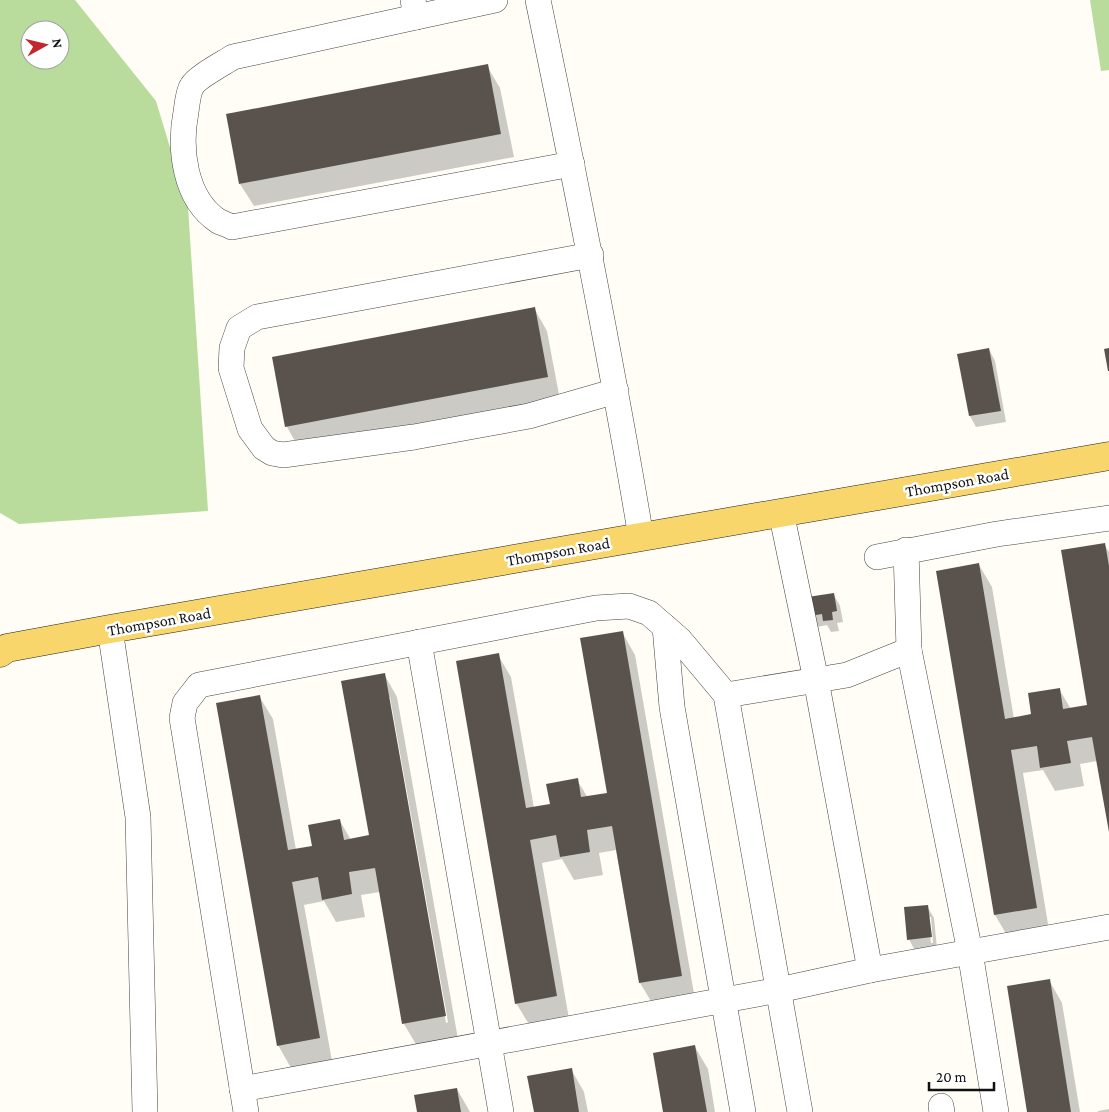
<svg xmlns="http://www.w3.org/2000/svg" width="1109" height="1112" font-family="'Crimson Pro',serif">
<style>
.forest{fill:#b9dc9c;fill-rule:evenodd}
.shadow{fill:#0003;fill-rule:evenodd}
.building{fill:#5a524d}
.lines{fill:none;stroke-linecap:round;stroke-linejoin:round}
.minor-casing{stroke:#444;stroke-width:26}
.major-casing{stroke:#222;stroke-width:29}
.minor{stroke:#fff;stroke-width:25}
.major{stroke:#f9d66b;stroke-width:28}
.labels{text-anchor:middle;stroke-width:5;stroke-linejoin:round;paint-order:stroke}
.street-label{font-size:16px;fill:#111;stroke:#fff}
</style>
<rect width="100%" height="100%" fill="#fffdf5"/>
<!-- forest -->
<g class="forest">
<path d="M0 0H75L156 101 188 207 208 511 19 524 0 513ZM30 30H60V60H30Z"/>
<polygon points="1090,0 1109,0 1109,70 1101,71"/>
</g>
<!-- shadow -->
<g class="shadow">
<polygon points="487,66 500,88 514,157 254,206 240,184"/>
<polygon points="534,308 547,331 560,400 300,450 287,427 274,358"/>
<polygon points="989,349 995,361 1006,422 976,427 970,416 959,355"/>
<polygon points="1104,544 1109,552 1109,831 1097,761 1080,764 1084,786 1055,791 1043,770 1023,773 1049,930 1008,937 995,915 979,565 992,587 1014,719 1033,715 1059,689 1071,709 1089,706"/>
<polygon points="834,595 840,606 843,622 837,623 839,631 831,632 827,625 812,628 805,616"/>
<polygon points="622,632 635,655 695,999 654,1006 640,983 616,850 599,853 603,875 574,880 562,859 542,863 569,1019 530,1026 516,1003 498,655 511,677 534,808 551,805 577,780 588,798 608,794"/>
<path d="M384 674 397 697 458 1039 417 1046 404 1024 380 892 361 895 365 917 336 922 324 901 304 905 332 1061 291 1068 278 1045 259 696 273 719 296 850 313 847 340 821 351 840 370 836ZM388 697H390L448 1022 446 1023Z"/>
<path d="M927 906 934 918 937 948 915 951 909 939ZM928 917H931L933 943H931Z"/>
<polygon points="1049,980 1062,1003 1080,1112 1028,1112"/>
<polygon points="695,1047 708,1069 715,1112 664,1112"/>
<polygon points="571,1069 584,1092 588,1112 535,1112"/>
<polygon points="457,1089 470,1112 418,1112"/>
<polygon points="1109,1109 1109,1112 1098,1112 1098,1111"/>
</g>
<!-- building -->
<g class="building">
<polygon points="488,64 501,134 239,184 226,114"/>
<polygon points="535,307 548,377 285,427 272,357"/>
<polygon points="989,348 1001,411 969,416 957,354"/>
<polygon points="1109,348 1109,371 1108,371 1104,349"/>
<polygon points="1105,543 1109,566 1109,832 1092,737 1067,741 1071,763 1040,768 1037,746 1011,750 1037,908 994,915 936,571 979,563 1005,719 1031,714 1028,693 1060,688 1063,709 1087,705 1061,550"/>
<polygon points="834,593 837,611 832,612 833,620 823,621 822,614 804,617 801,598"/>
<polygon points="623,631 682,976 639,983 612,826 587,830 590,852 560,857 556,835 530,840 557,996 515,1004 456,661 499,653 526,808 550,804 546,784 578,778 581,797 607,793 580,638"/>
<polygon points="385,673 446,1016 402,1024 375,868 349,872 352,894 322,900 318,877 292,882 320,1038 277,1046 216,703 260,695 288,850 312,846 308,825 340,819 344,840 369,835 341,681"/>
<polygon points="928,905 932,937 907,940 904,907"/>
<polygon points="1050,979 1071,1112 1027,1112 1007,986"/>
<polygon points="695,1045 707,1112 663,1112 653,1053"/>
<polygon points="572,1068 579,1112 534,1112 527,1076"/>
<polygon points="457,1088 461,1112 417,1112 414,1095"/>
</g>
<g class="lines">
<!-- minor casing -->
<g class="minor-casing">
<g id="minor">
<polyline points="413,0 416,17 495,0"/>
<path d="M538 0C575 178 611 357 641 537"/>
<path d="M416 17 233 57C224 63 197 77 192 86 188 92 187 105 186 112 179 148 184 198 218 221 222 223 228 225 232 227L572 164"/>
<polyline points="591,255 257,317 239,328 232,348 231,368 250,429 264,448 272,453 283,455 414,437 529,416 616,391"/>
<polyline points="781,512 816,680 870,970"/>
<polyline points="906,550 909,650 970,952 996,1112"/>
<polyline points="877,557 997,534 1109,518"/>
<polyline points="665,627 672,707 743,1112"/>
<polyline points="110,629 138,817 145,1112"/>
<polyline points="419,642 501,1112"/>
<polyline points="726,695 847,675 909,650"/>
<polyline points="242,1089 779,990 870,970 1109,927"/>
<polyline points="941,1106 942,1112"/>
<polyline points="246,1112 182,718 185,703 199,685 596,608 629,606 649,613 680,640 726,695 800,1112"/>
</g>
</g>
<!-- major casing -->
<g class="major-casing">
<polyline id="major" points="0,653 7,648 110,629 1109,456"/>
</g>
<!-- minor -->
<use href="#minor" class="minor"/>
<!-- major -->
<use href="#major" class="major"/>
</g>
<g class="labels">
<!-- street labels -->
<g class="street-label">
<text transform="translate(957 482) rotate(-10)" y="6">Thompson Road</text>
<text transform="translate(558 551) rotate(-10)" y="6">Thompson Road</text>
<text transform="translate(159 621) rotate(-10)" y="6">Thompson Road</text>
</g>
</g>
<!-- north arrow -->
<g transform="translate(45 45) rotate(82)"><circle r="24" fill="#ffffff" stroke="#a0a0a0"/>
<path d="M0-4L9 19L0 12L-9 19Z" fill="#c4262e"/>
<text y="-8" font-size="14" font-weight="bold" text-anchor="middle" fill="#111111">N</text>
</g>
<!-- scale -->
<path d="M929 1082v8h65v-8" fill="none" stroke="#111111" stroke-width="2.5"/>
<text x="936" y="1082" font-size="15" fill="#111111" stroke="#ffffff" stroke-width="4" paint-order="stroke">20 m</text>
</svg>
